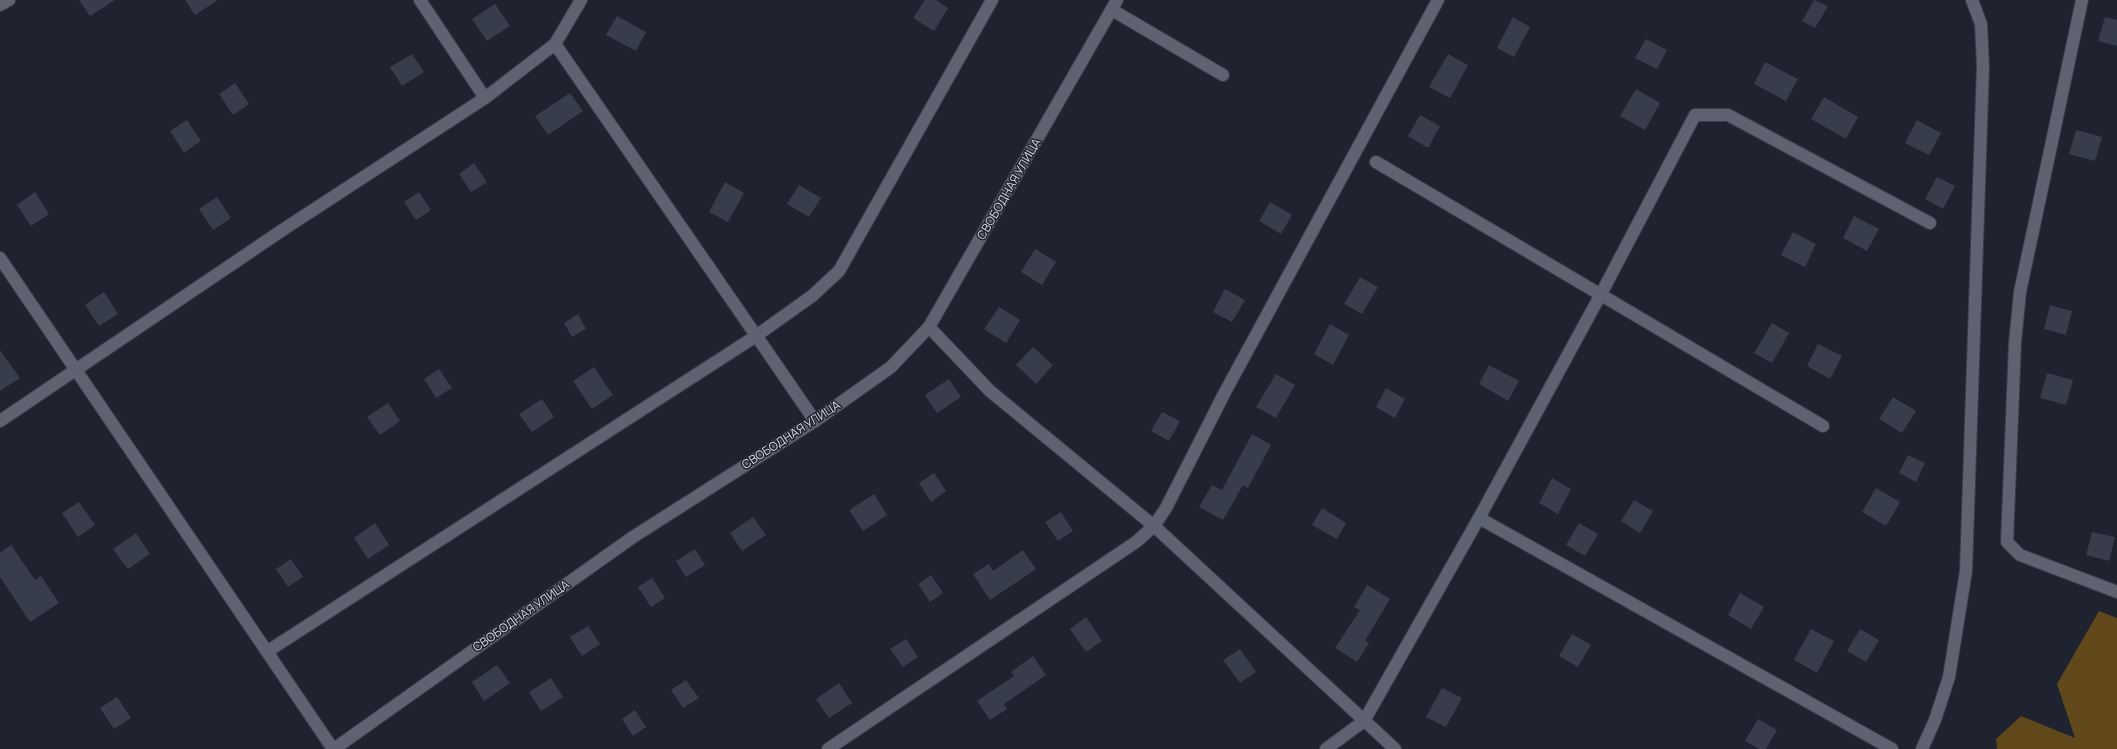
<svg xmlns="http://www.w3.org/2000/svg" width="2117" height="749" font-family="Manrope,sans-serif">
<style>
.forest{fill:#61481b}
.building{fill:#373d4a}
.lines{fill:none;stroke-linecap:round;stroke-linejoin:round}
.street-casing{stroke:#3a3e48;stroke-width:14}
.street{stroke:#5d6371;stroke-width:12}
.labels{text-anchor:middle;stroke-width:3;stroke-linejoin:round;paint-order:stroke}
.street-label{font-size:12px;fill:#d7dbe3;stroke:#1e232f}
</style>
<rect width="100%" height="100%" fill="#1e232f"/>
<!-- forest -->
<polygon class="forest" points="2099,611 2117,618 2117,749 1997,749 1996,739 2021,716 2075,738 2057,684"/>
<!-- building -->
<g class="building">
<polygon points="79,0 115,0 90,16"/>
<polygon points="185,0 218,0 195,15"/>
<polygon points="925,0 936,0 948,8 934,31 913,18"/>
<polygon points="1814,0 1828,6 1815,28 1802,21"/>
<polygon points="495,4 510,26 487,41 472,19"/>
<polygon points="617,16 646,32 636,51 606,35"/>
<polygon points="1513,17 1530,27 1514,57 1497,48"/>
<polygon points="2105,17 2117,20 2117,46 2098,41"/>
<polygon points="1646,39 1667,50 1657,69 1635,58"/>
<polygon points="412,54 424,72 402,86 390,67"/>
<polygon points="1448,54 1468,65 1450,98 1429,87"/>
<polygon points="1765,62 1798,79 1786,101 1754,84"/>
<polygon points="235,83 249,104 233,115 219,94"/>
<polygon points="1636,89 1660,103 1645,130 1620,116"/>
<polygon points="570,93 583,111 548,135 535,116"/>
<polygon points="1824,97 1858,117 1846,139 1811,119"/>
<polygon points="1420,115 1440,126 1428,148 1408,136"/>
<polygon points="187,120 201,141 184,153 170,131"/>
<polygon points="1917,120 1941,133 1929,155 1905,143"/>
<polygon points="2076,130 2102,137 2095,161 2069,154"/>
<polygon points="474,163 487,182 471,192 459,174"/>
<polygon points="1937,177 1955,186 1943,209 1925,199"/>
<polygon points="725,182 744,193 728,222 709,212"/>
<polygon points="799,185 821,198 809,217 787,204"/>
<polygon points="35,192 49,214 31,226 17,205"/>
<polygon points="419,192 431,210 416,220 404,202"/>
<polygon points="217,197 231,218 213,230 199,209"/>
<polygon points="1270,202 1292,215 1281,234 1259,221"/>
<polygon points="1854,216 1879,229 1867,251 1843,238"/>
<polygon points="1793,232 1816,244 1805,267 1781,255"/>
<polygon points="1035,249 1056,262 1042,285 1021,272"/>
<polygon points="1360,277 1378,287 1362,314 1344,304"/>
<polygon points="1225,289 1245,300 1232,322 1213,312"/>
<polygon points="104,292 118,314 99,326 85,305"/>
<polygon points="2050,305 2072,311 2066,335 2044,329"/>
<polygon points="999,307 1020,320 1006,343 984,329"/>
<polygon points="578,314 586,329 572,337 564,323"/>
<polygon points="1772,323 1789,333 1772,363 1754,353"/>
<polygon points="1330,324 1349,335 1333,365 1314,354"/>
<polygon points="1818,344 1842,356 1830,379 1807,366"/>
<polygon points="1033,347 1053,365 1036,384 1016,365"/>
<polygon points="0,350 20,378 0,391"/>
<polygon points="1489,365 1519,381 1508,401 1479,384"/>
<polygon points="594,367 613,395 592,409 573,381"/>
<polygon points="439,369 452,388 436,398 424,379"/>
<polygon points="2047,373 2073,380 2066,405 2040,398"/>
<polygon points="1276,374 1295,385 1276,418 1256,407"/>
<polygon points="949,379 961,397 937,413 925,395"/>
<polygon points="1386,388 1405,399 1395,418 1376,407"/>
<polygon points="1893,397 1916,411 1902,433 1879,419"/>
<polygon points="542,399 554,417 532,432 519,414"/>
<polygon points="388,403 400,421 380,435 367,417"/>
<polygon points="1162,412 1180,421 1169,441 1151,431"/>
<polygon points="1252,434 1271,445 1248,488 1243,485 1223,520 1199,507 1212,485 1222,490"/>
<polygon points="1908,455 1925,463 1916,482 1899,473"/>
<polygon points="934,473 946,491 931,502 919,483"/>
<polygon points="1552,478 1571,489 1558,514 1539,503"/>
<polygon points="1876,488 1900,502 1886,526 1862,512"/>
<polygon points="874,494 887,515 863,531 849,510"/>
<polygon points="1634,500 1653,511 1640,533 1621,521"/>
<polygon points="79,502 95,525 78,537 62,513"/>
<polygon points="1322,508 1346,523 1337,539 1312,525"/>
<polygon points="1061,512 1073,531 1058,541 1045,522"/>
<polygon points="753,517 766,535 742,551 730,533"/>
<polygon points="375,523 389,545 368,559 354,538"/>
<polygon points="1579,523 1598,534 1585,556 1566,545"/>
<polygon points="2092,532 2115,537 2109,561 2086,555"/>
<polygon points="136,533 150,554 128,569 113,549"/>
<polygon points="11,545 35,580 41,576 59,603 30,622 0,577 0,553"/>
<polygon points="695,549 705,565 686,577 676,561"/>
<polygon points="1023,550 1036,569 990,600 973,574 989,564 993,571"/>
<polygon points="291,559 303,577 288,587 276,569"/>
<polygon points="931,575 943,593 930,602 918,584"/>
<polygon points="652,578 665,598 651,607 638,587"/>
<polygon points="1367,585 1390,599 1365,641 1369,643 1357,662 1335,648 1360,610 1354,607"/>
<polygon points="1740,593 1764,607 1751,629 1728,615"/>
<polygon points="1086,617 1102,641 1086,652 1070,629"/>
<polygon points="588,626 600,644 582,656 570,637"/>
<polygon points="1811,629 1834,641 1817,673 1794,660"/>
<polygon points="1860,629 1879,640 1866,662 1847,651"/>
<polygon points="1572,634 1591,645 1578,667 1559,656"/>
<polygon points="906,639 918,657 903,667 890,649"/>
<polygon points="1240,649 1256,672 1240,683 1223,660"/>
<polygon points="1033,656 1046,675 1004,704 1007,709 990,720 977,701 1014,676 1011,672"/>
<polygon points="497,665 510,683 484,701 472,682"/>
<polygon points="551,678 563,697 541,711 529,692"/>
<polygon points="686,680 699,698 683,708 671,690"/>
<polygon points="839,683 852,703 829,718 816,699"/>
<polygon points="1442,688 1462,698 1446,727 1426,717"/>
<polygon points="117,697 131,718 114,729 100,708"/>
<polygon points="635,710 646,727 633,736 622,719"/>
<polygon points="1758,719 1777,730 1766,749 1759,749 1745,741"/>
</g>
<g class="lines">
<!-- street casing -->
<g class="street-casing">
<g id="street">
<polyline points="420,0 485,98 490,94"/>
<polyline points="2082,0 2020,292 2015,343 2007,542 2020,555 2117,592"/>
<polyline points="0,5 9,0"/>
<polyline points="1112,10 1223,75"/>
<polyline points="549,49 555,44 815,421"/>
<polyline points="1376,162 1823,426"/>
<polyline points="0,258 333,749"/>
<polyline points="929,327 990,391 1154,526 1395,749"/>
<polyline points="0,421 287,227 485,98 555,44 581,0"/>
<polyline points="1479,518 1892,749"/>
<polyline points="268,651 756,336 812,296 839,271 992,0"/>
<polyline points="334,749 633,537 815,421 891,367 929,327 1117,0"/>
<polyline points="828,749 1136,542 1154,526 1166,508 1225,392 1438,0"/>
<polyline points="1326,749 1364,721 1479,518 1601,294 1695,115 1728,115 1930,223"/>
<polyline points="1922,749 1935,720 1949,677 1966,571 1983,66 1981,24 1972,0"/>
</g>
</g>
<!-- street -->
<use href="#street" class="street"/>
</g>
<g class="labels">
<!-- street labels -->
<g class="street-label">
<text transform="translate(1009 189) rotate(-60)" y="4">СВОБОДНАЯ УЛИЦА</text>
<text transform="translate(791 435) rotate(-33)" y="4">СВОБОДНАЯ УЛИЦА</text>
<text transform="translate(521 616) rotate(-35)" y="4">СВОБОДНАЯ УЛИЦА</text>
</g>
</g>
</svg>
